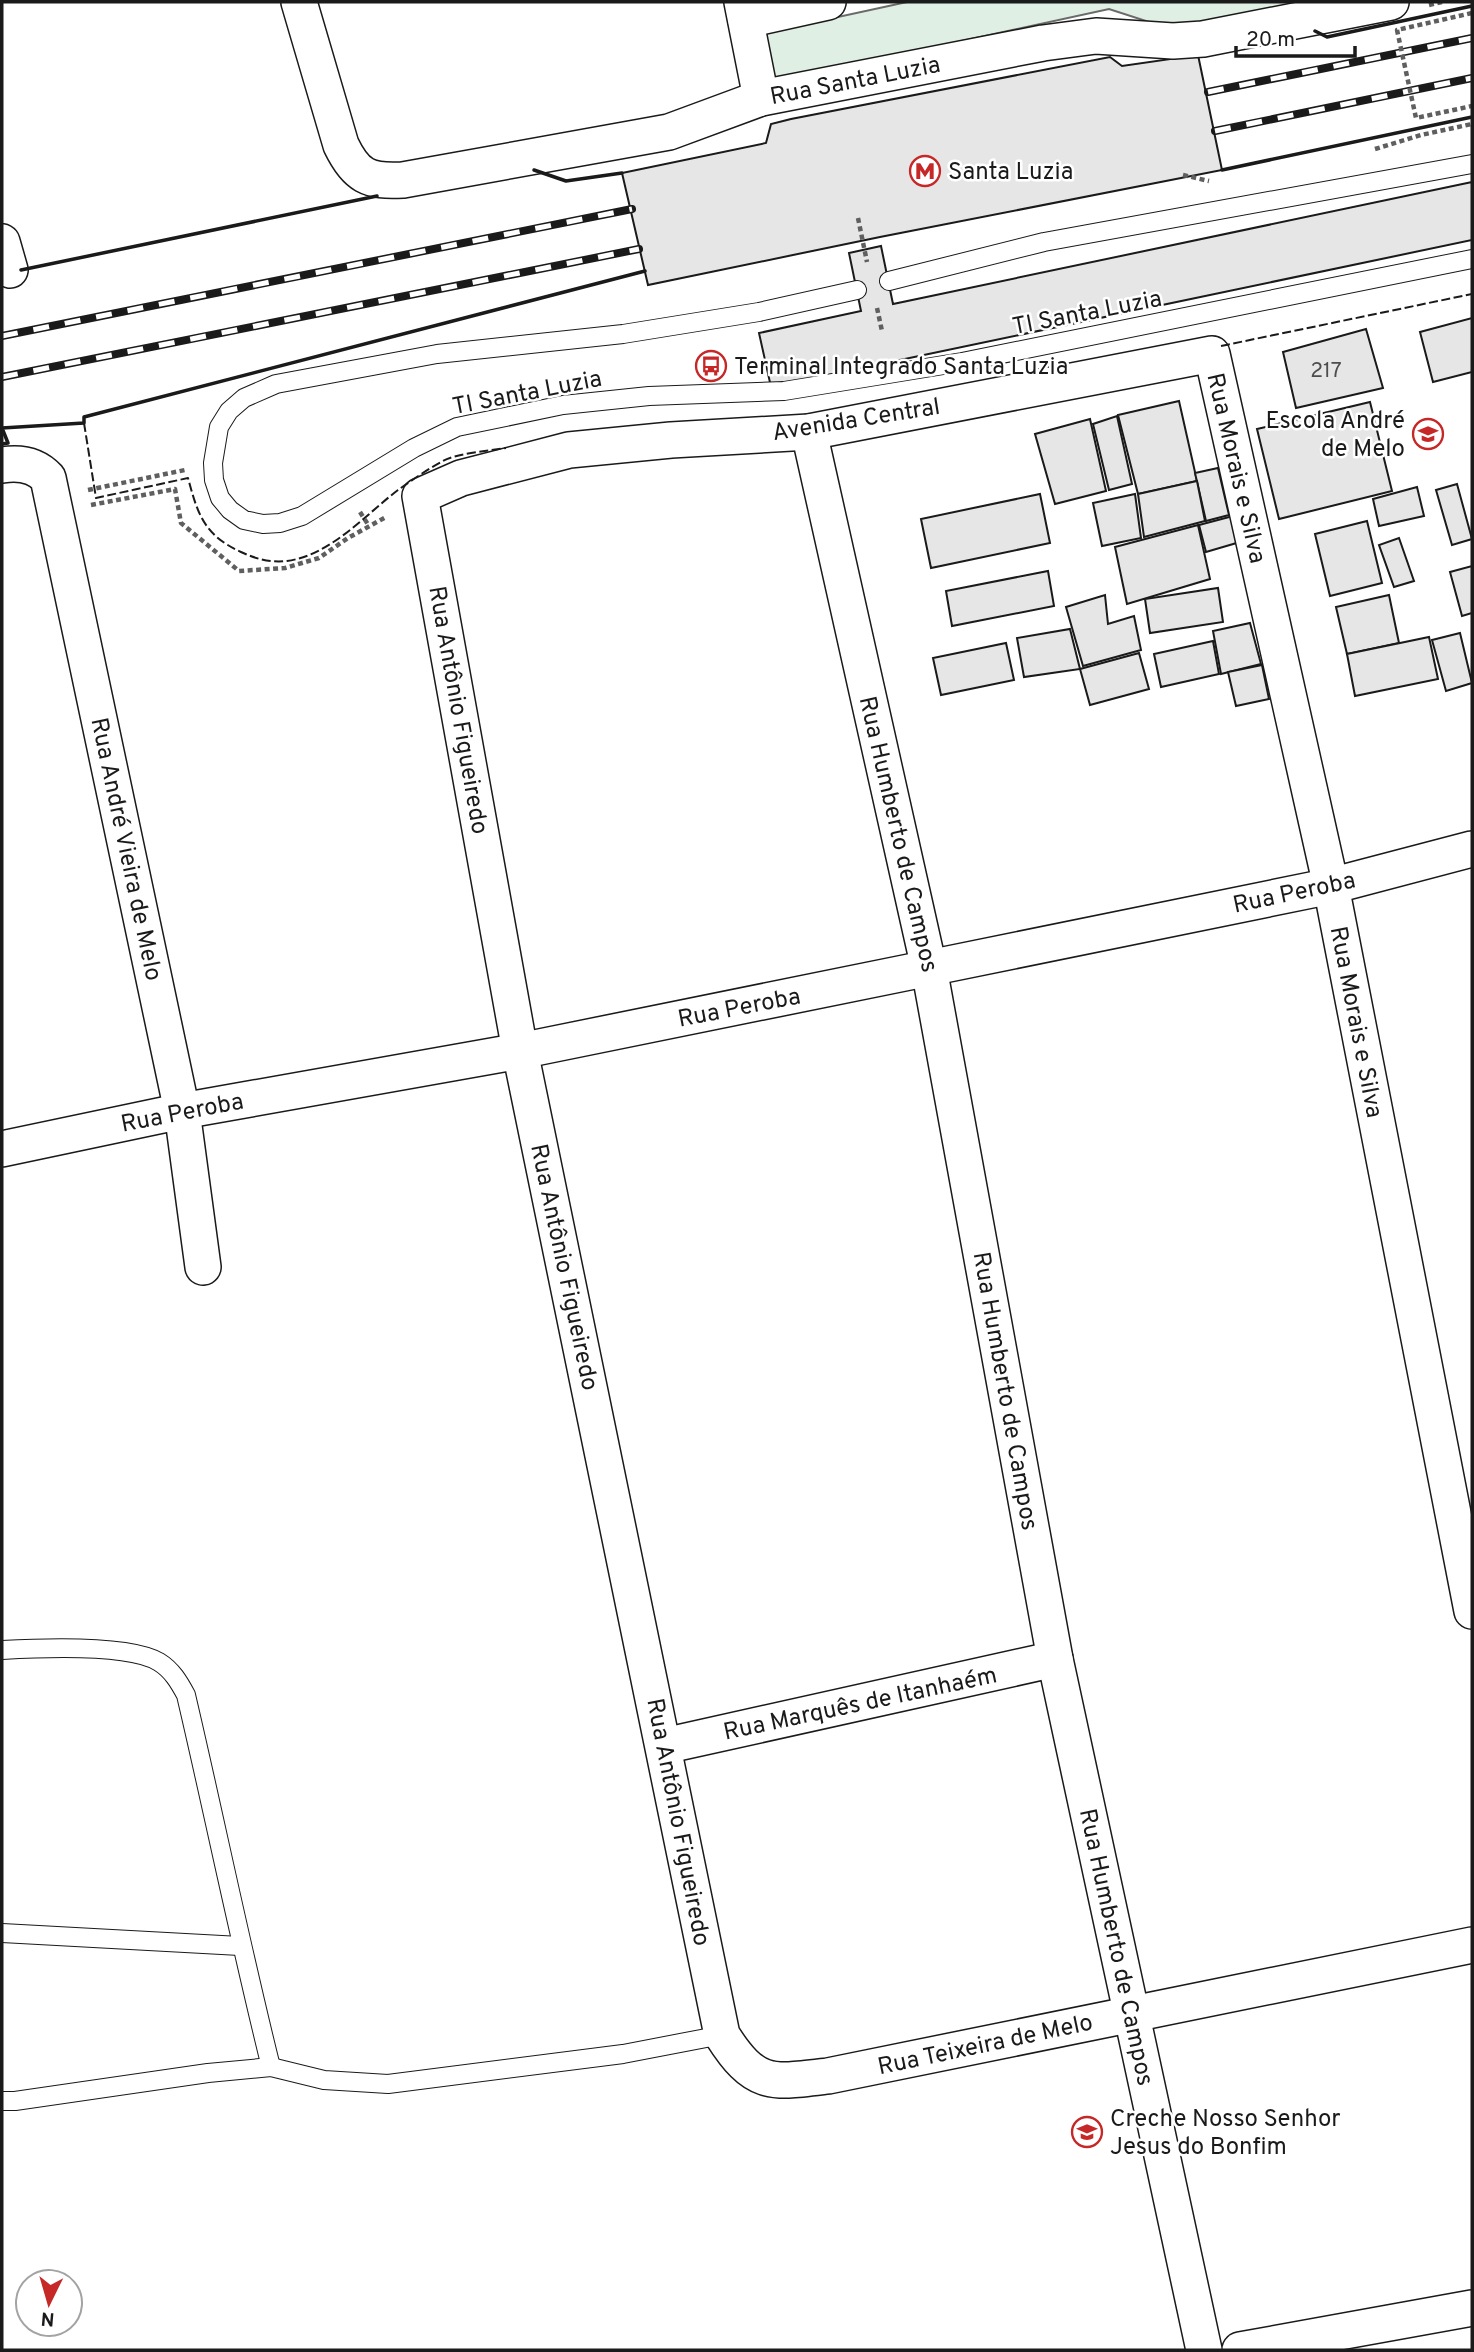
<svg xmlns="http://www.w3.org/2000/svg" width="1474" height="2352" font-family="Overpass,sans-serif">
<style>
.green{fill:#e0efe3;stroke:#6a6a6a;stroke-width:2}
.building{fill:#e6e6e6;stroke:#1a1a1a;stroke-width:2}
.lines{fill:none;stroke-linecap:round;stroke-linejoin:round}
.lane-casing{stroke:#1a1a1a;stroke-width:20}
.street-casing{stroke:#1a1a1a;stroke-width:38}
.path{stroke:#5f5f5f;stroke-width:4.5;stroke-dasharray:5 3.5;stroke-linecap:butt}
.lane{stroke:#fff;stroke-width:18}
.street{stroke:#fff;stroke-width:35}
.rail-casing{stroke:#1a1a1a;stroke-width:8}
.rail{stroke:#fff;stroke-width:5;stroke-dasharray:16;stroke-linecap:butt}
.path-bridge{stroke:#5f5f5f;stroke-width:4.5;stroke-dasharray:5 3.5;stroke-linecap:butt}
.fence{stroke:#1a1a1a;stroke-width:2;stroke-dasharray:9 3.5;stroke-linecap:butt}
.wall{stroke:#1a1a1a;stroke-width:3.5}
.labels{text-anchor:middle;stroke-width:5;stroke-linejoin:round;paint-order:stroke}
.number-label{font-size:21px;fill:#4d4d4d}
.street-label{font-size:24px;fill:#1a1a1a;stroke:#fff}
.poi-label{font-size:24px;fill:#1a1a1a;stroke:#fff;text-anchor:start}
</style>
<rect width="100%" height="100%" fill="#fff"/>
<!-- green -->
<polygon class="green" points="907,2 1320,2 1180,32 1109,9 773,82 760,34"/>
<!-- building -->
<g class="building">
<polygon points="1198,55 1222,170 880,237 648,285 622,173 766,143 771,124 791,119 1110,57 1122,66"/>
<polygon points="1472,182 1472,240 771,387 759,333 861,311 849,253 881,246 893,304"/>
<polygon points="1472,318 1472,372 1433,382 1420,332"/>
<polygon points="1366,329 1383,388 1296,408 1283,352"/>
<polygon points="1179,401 1197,481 1138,494 1118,415"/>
<polygon points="1370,402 1392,491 1279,519 1257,429"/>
<polygon points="1117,416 1132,484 1109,490 1093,424"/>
<polygon points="1090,419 1106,491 1055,504 1035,434"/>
<polygon points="1218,468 1229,515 1206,521 1195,473"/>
<polygon points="1197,481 1205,521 1144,537 1138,494"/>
<polygon points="1457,484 1472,539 1452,545 1436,490"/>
<polygon points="1417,487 1424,516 1379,526 1373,499"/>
<polygon points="1040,494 1050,543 931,568 921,519"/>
<polygon points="1135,494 1141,538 1102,546 1093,503"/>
<polygon points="1233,516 1240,542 1206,552 1199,525"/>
<polygon points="1367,521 1382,583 1330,596 1315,534"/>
<polygon points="1198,525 1210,579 1127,604 1115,547"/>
<polygon points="1399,538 1414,581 1394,587 1379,545"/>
<polygon points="1472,566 1472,613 1462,616 1450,572"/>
<polygon points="1048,571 1054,606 952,626 946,591"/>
<polygon points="1218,588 1223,622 1150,633 1145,599"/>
<polygon points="1105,595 1108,624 1134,616 1141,650 1083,666 1066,607"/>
<polygon points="1389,595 1399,643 1347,654 1336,607"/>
<polygon points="1250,623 1261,664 1221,674 1213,631"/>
<polygon points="1070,629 1080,669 1024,677 1017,638"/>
<polygon points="1460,633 1472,683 1446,691 1432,640"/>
<polygon points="1429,637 1438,679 1355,696 1347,654"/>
<polygon points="1213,641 1219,674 1161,687 1154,654"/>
<polygon points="1006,643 1014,680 941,695 933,658"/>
<polygon points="1139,653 1149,689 1090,705 1080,669"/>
<polygon points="1262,665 1269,699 1236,706 1228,672"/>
</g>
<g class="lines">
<!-- lane casing -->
<g class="lane-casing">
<g id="lane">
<polyline points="889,281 1044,242 1472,164"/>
<polyline points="857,290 759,312 623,334 437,354 276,384 244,398 229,411 219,427 213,463 214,480 220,498 230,510 244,520 263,524 280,523 302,516 414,448 457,427 563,405 649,396 784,391 962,362 1472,259"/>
<path d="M2 1650C38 1648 129 1644 159 1662 172 1670 179 1682 186 1695 215 1819 240 1943 271 2067"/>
<polyline points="2,1933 240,1946"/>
<polyline points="2,2101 15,2101 208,2073 271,2067 324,2080 388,2084 623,2054 722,2035"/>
</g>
</g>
<!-- street casing -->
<g class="street-casing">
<g id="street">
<path d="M299 2 341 145C356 176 368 182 403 180L669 132 761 98 1043 43 1096 36 1173 41 1203 39 1391 2"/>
<polyline points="742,2 761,98"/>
<polyline points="746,20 828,2"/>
<polyline points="2,242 10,270"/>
<polyline points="809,432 929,968 1055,1659 1204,2350"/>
<path d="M2 465C20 462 36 465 48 478L182 1111 203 1267"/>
<polyline points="2,1149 182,1111 520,1051 929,968 1331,886 1472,849"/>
<path d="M1472 1611 1331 886 1212 354 809 432 671 440 569 450 461 478 420 496 520 1051 722 2035C755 2087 771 2083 828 2076L1472 1945"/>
<polyline points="664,1746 1055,1659"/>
<polyline points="1240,2350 1472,2308"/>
</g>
</g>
<!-- path -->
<g class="path">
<polyline points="1429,5 1442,2"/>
<polyline points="1375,149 1421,135 1472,124"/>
<polyline points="1183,175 1209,181"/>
<polyline points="858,218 867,262"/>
<polyline points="877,308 882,331"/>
<polyline points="88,490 185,470"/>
<polyline points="91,505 175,489 181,523 239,571 285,568 319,558 348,538 386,517"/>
<polyline points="360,512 369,526"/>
</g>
<!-- lane -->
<use href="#lane" class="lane"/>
<!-- street -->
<use href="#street" class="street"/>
<!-- rail casing -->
<g class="rail-casing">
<g id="rail">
<polyline points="1208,92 1472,38"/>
<polyline points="1215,131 1472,78"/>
<polyline points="2,336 632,209"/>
<polyline points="2,377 639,249"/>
</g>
</g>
<!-- rail -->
<use href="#rail" class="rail"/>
<!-- path-bridge -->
<polyline class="path-bridge" points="1472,13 1397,30 1416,118 1472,106"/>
<!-- fence -->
<g class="fence">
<polyline points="1221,346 1472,294"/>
<path d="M84 423 96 498 188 478C198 515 204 535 241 552 256 559 271 563 287 561 331 555 365 515 398 490 412 480 428 469 443 461 458 453 488 451 506 448"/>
</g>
<!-- wall -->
<g class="wall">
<polyline points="1315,31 1327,37 1472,6"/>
<polyline points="534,170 566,181 622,173"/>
<polyline points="1222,170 1472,117"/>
<polyline points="21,270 377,196"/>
<polyline points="2,444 8,443 2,428 84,423 84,417 645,271"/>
</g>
</g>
<!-- icons -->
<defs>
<g id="metro-ring" transform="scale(1.575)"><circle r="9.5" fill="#fff" stroke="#c62828" stroke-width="1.5"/><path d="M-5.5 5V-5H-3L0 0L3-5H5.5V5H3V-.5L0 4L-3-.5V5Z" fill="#c62828"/></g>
<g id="bus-ring" transform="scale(1.575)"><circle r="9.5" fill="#fff" stroke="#c62828" stroke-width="1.5"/><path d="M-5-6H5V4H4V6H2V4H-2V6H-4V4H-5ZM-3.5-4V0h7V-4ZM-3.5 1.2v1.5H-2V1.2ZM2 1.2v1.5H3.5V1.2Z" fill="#c62828"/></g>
<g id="school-ring" transform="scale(1.575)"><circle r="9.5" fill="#fff" stroke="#c62828" stroke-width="1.5"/><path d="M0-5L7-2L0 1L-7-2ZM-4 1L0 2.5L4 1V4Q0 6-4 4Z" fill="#c62828"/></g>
</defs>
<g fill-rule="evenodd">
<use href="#metro-ring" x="925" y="171"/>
<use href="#bus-ring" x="711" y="366"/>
<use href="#school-ring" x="1428" y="434"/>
<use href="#school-ring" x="1087" y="2132"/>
</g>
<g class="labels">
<!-- number labels -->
<g class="number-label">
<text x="1326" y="377">217</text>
</g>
<!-- street labels -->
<g class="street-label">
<text transform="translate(855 80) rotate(-11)" y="8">Rua Santa Luzia</text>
<text transform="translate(1087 312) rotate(-11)" y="8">TI Santa Luzia</text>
<text transform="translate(527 392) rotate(-11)" y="8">TI Santa Luzia</text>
<text transform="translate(856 419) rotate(-9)" y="8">Avenida Central</text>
<text transform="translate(1237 468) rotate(77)" y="8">Rua Morais e Silva</text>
<text transform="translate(459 710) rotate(80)" y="8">Rua Antônio Figueiredo</text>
<text transform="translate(899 834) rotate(77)" y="8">Rua Humberto de Campos</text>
<text transform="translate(127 849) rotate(78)" y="8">Rua André Vieira de Melo</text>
<text transform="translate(1294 892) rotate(-12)" y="8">Rua Peroba</text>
<text transform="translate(739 1007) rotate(-11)" y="8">Rua Peroba</text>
<text transform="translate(1357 1022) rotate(79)" y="8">Rua Morais e Silva</text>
<text transform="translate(182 1112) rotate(-11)" y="8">Rua Peroba</text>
<text transform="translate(565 1267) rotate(78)" y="8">Rua Antônio Figueiredo</text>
<text transform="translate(1006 1391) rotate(80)" y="8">Rua Humberto de Campos</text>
<text transform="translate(860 1703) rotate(-12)" y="8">Rua Marquês de Itanhaém</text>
<text transform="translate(679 1822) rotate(79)" y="8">Rua Antônio Figueiredo</text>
<text transform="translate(1117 1947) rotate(78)" y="8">Rua Humberto de Campos</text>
<text transform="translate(985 2044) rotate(-12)" y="8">Rua Teixeira de Melo</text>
</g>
<!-- poi labels -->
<g class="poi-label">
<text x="948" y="179">Santa Luzia</text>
<text x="734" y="374">Terminal Integrado Santa Luzia</text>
<text x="1405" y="428" text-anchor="end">Escola André<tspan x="1405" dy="28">de Melo</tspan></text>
<text x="1110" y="2126">Creche Nosso Senhor<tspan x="1110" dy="28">Jesus do Bonfim</tspan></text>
</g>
</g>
<!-- border -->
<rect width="1474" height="2352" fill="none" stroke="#1a1a1a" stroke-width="7"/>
<!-- north arrow -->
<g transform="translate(49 2303) rotate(185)"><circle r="33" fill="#ffffff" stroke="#a3a3a3" stroke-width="2"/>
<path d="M0-5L12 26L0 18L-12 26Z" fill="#c62828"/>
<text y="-10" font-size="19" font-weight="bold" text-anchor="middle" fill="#1a1a1a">N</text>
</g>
<!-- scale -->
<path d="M1236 46v10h119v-10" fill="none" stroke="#1a1a1a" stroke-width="3.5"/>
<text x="1246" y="46" font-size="21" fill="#1a1a1a" stroke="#ffffff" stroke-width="5" paint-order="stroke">20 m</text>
</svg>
